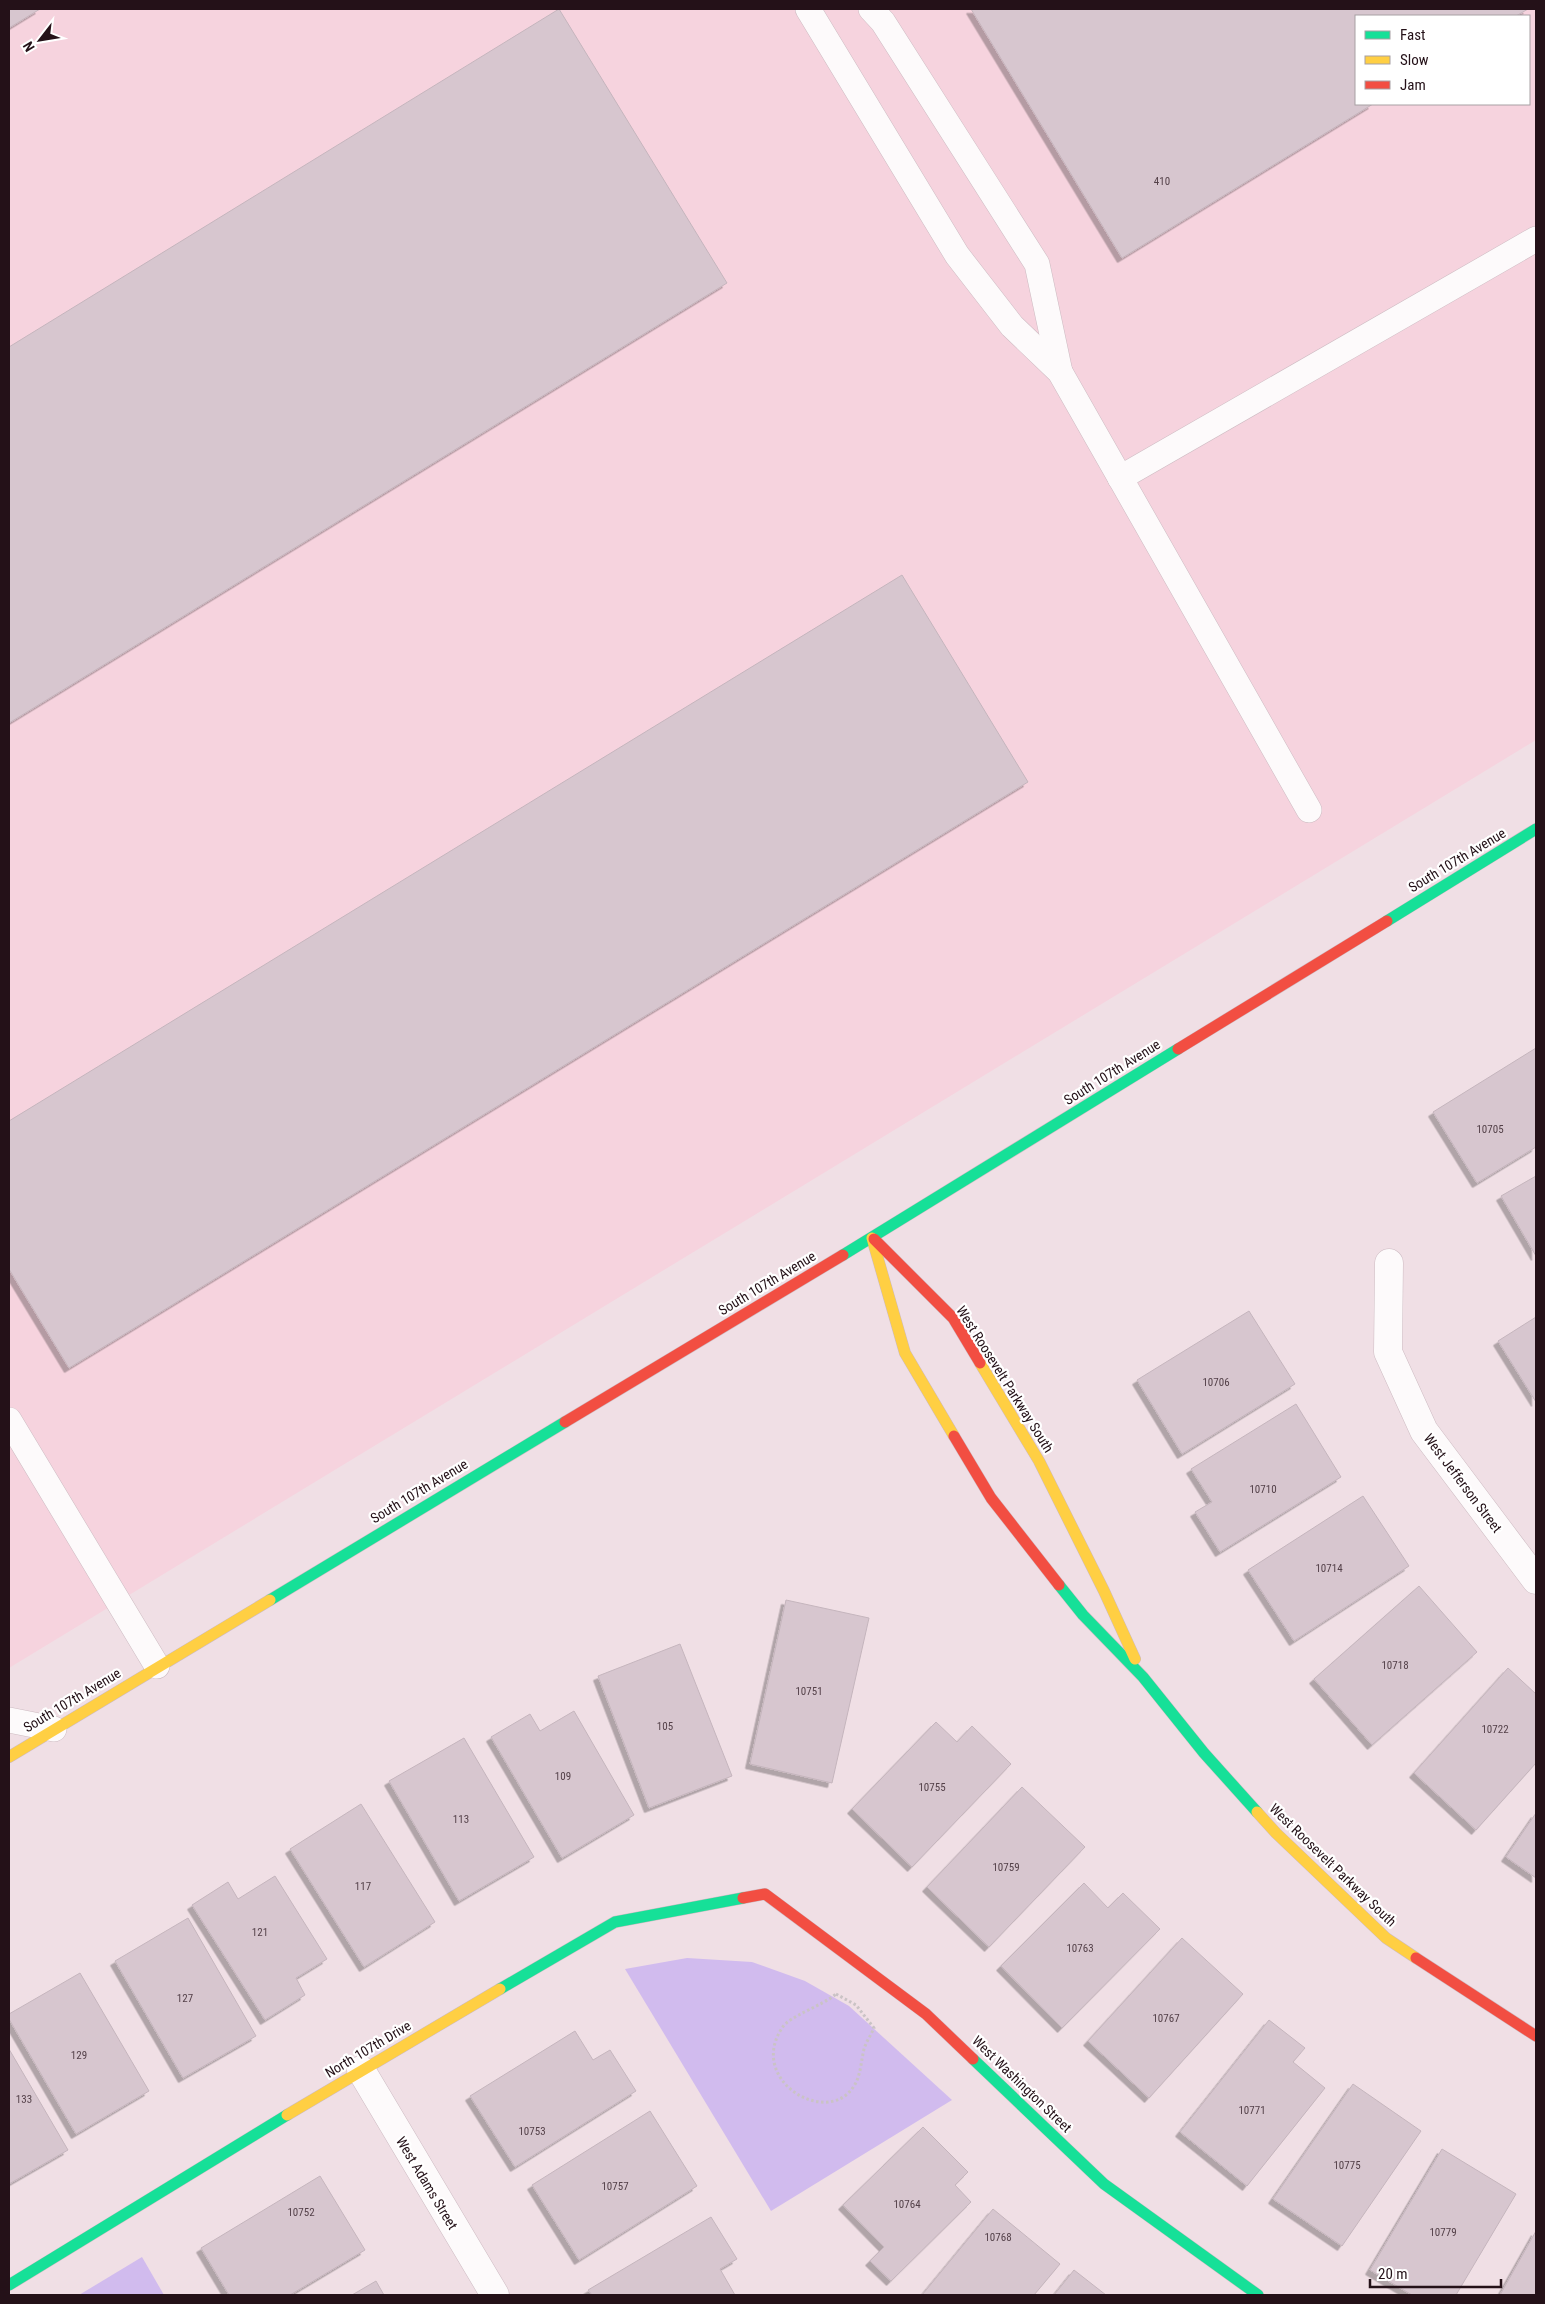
<svg xmlns="http://www.w3.org/2000/svg" width="1545" height="2304" font-family="'Roboto Condensed',sans-serif">
<style>
.built{fill:#f6d3de;fill-rule:evenodd}
.green{fill:#d1bbee}
.building{fill:#d7c6cf;stroke:#c5b5bd;filter:url(#shadow)}
.lines{fill:none;stroke-linecap:round;stroke-linejoin:round}
.lane-casing{stroke:#cdbbc2;stroke-width:26}
.street-casing{stroke:#cdbbc2;stroke-width:29}
.fast-casing{stroke:#cdbbc2;stroke-width:12}
.slow-casing{stroke:#cdbbc2;stroke-width:12}
.jam-casing{stroke:#cdbbc2;stroke-width:12}
.path{stroke:#cac3c5;stroke-width:3;stroke-dasharray:2.5 2.5;stroke-linecap:butt}
.lane{stroke:#fdfafb;stroke-width:25}
.street{stroke:#fdfafb;stroke-width:28}
.fast{stroke:#16e098;stroke-width:11}
.slow{stroke:#ffcf43;stroke-width:11}
.jam{stroke:#f24e42;stroke-width:11}
.labels{text-anchor:middle;stroke-width:4.5;stroke-linejoin:round;paint-order:stroke}
.number-label{font-size:11px;fill:#544149}
.street-label{font-size:14px;fill:#241118;stroke:#fff}
</style>
<defs>
<filter id="shadow"><feDropShadow dx="-4.5" dy="4.5" stdDeviation="0" flood-color="#0004"/></filter>
</defs>
<rect width="100%" height="100%" fill="#f0dfe5"/>
<!-- built -->
<path class="built" d="M9 9H1536V740L9 1668ZM1356 16H1529V104H1356Z"/>
<!-- green -->
<g class="green">
<polygon points="687,1958 752,1962 805,1981 849,2006 952,2100 771,2211 625,1969"/>
<polygon points="142,2257 164,2295 79,2295"/>
</g>
<!-- building -->
<g class="building">
<polygon points="9,9 40,9 9,28"/>
<polygon points="559,9 727,283 9,723 9,347"/>
<polygon points="971,9 1528,9 1516,16 1356,16 1356,104 1373,104 1122,258"/>
<polygon points="902,575 1028,782 69,1368 9,1269 9,1121"/>
<polygon points="1536,1048 1536,1147 1477,1183 1433,1112"/>
<polygon points="1536,1176 1536,1256 1501,1196"/>
<polygon points="1249,1311 1295,1384 1182,1454 1137,1380"/>
<polygon points="1536,1317 1536,1402 1498,1341"/>
<polygon points="1296,1404 1341,1477 1220,1552 1195,1512 1212,1502 1191,1469"/>
<polygon points="1363,1496 1409,1566 1294,1641 1248,1570"/>
<polygon points="1419,1586 1477,1652 1372,1745 1314,1679"/>
<polygon points="786,1600 869,1618 832,1783 750,1764"/>
<polygon points="680,1644 732,1776 649,1808 598,1676"/>
<polygon points="1508,1668 1536,1694 1536,1763 1476,1830 1414,1773"/>
<polygon points="574,1711 634,1815 562,1858 491,1737 530,1714 540,1731"/>
<polygon points="936,1722 957,1742 972,1726 1011,1764 912,1867 852,1809"/>
<polygon points="464,1738 534,1857 459,1901 389,1781"/>
<polygon points="1022,1787 1085,1847 989,1947 927,1887"/>
<polygon points="361,1804 435,1922 364,1967 290,1849"/>
<polygon points="1536,1813 1536,1878 1506,1857"/>
<polygon points="275,1876 327,1959 296,1978 305,1995 265,2020 192,1905 228,1882 238,1899"/>
<polygon points="1084,1883 1108,1908 1123,1893 1160,1929 1062,2028 1001,1966"/>
<polygon points="188,1918 256,2036 183,2078 115,1961"/>
<polygon points="1182,1938 1243,1994 1149,2098 1088,2041"/>
<polygon points="80,1973 149,2091 76,2134 9,2019 9,2014"/>
<polygon points="1269,2020 1305,2048 1293,2062 1325,2088 1247,2186 1180,2132"/>
<polygon points="575,2031 593,2060 610,2050 636,2091 515,2167 470,2096"/>
<polygon points="9,2049 68,2150 9,2184"/>
<polygon points="1353,2084 1421,2131 1342,2246 1273,2199"/>
<polygon points="650,2111 697,2186 579,2260 532,2185"/>
<polygon points="923,2127 968,2172 955,2185 971,2202 891,2281 870,2261 884,2247 843,2205"/>
<polygon points="1442,2149 1516,2194 1456,2295 1412,2295 1370,2270"/>
<polygon points="320,2176 365,2250 290,2295 229,2295 201,2248"/>
<polygon points="993,2209 1060,2264 1034,2295 922,2295"/>
<polygon points="711,2217 737,2259 720,2269 735,2295 592,2295 588,2290"/>
<polygon points="1536,2231 1536,2295 1500,2295"/>
<polygon points="1074,2270 1106,2295 1054,2295"/>
<polygon points="376,2281 384,2295 352,2295"/>
</g>
<g class="lines">
<!-- lane casing -->
<g class="lane-casing">
<g id="lane">
<polyline points="808,9 957,255 1012,326 1060,372 1309,810"/>
<polyline points="871,9 883,22 1037,264 1060,372"/>
<polyline points="1120,478 1536,239"/>
<polyline points="9,1420 157,1666"/>
<polyline points="9,1720 54,1729"/>
</g>
</g>
<!-- street casing -->
<g class="street-casing">
<g id="street">
<polyline points="1389,1263 1388,1352 1424,1431 1536,1580"/>
<polyline points="361,2070 495,2295"/>
</g>
</g>
<!-- fast casing -->
<g class="fast-casing">
<g id="fast">
<polyline points="1387,921 1536,829"/>
<polyline points="843,1255 1178,1049"/>
<polyline points="1059,1585 1083,1615 1143,1677 1204,1753 1257,1812"/>
<polyline points="270,1600 565,1422"/>
<polyline points="500,1989 615,1922 743,1898"/>
<polyline points="973,2059 1104,2184 1258,2295"/>
<polyline points="9,2285 287,2115"/>
</g>
</g>
<!-- slow casing -->
<g class="slow-casing">
<g id="slow">
<polyline points="872,1238 905,1353 954,1436"/>
<polyline points="980,1363 1039,1461 1104,1591 1135,1659"/>
<polyline points="9,1757 270,1600"/>
<polyline points="1257,1812 1276,1833 1386,1938 1416,1958"/>
<polyline points="287,2115 500,1989"/>
</g>
</g>
<!-- jam casing -->
<g class="jam-casing">
<g id="jam">
<polyline points="1178,1049 1387,921"/>
<polyline points="874,1239 953,1318 980,1363"/>
<polyline points="565,1422 843,1255"/>
<polyline points="954,1436 991,1498 1059,1585"/>
<polyline points="743,1898 765,1894 926,2014 973,2059"/>
<polyline points="1416,1958 1536,2036"/>
</g>
</g>
<!-- path -->
<path class="path" d="M836 1994 856 2005 874 2028C871 2035 866 2042 864 2049 861 2061 861 2075 854 2086 828 2128 747 2081 782 2028 789 2016 822 2006 836 1994Z"/>
<!-- lane -->
<use href="#lane" class="lane"/>
<!-- street -->
<use href="#street" class="street"/>
<!-- fast -->
<use href="#fast" class="fast"/>
<!-- slow -->
<use href="#slow" class="slow"/>
<!-- jam -->
<use href="#jam" class="jam"/>
</g>
<g class="labels">
<!-- number labels -->
<g class="number-label">
<text x="1162" y="185">410</text>
<text x="1490" y="1133">10705</text>
<text x="1216" y="1386">10706</text>
<text x="1263" y="1493">10710</text>
<text x="1329" y="1572">10714</text>
<text x="1395" y="1669">10718</text>
<text x="809" y="1695">10751</text>
<text x="665" y="1730">105</text>
<text x="1495" y="1733">10722</text>
<text x="563" y="1780">109</text>
<text x="932" y="1791">10755</text>
<text x="461" y="1823">113</text>
<text x="1006" y="1871">10759</text>
<text x="363" y="1890">117</text>
<text x="260" y="1936">121</text>
<text x="1080" y="1952">10763</text>
<text x="185" y="2002">127</text>
<text x="1166" y="2022">10767</text>
<text x="79" y="2059">129</text>
<text x="24" y="2103">133</text>
<text x="1252" y="2114">10771</text>
<text x="532" y="2135">10753</text>
<text x="1347" y="2169">10775</text>
<text x="615" y="2190">10757</text>
<text x="907" y="2208">10764</text>
<text x="301" y="2216">10752</text>
<text x="1443" y="2236">10779</text>
<text x="998" y="2241">10768</text>
</g>
<!-- street labels -->
<g class="street-label">
<text transform="translate(1457 860) rotate(-31)" y="5">South 107th Avenue</text>
<text transform="translate(1112 1072) rotate(-32)" y="5">South 107th Avenue</text>
<text transform="translate(767 1283) rotate(-31)" y="5">South 107th Avenue</text>
<text transform="translate(1005 1379) rotate(58)" y="5">West Roosevelt Parkway South</text>
<text transform="translate(1463 1483) rotate(53)" y="5">West Jefferson Street</text>
<text transform="translate(419 1491) rotate(-31)" y="5">South 107th Avenue</text>
<text transform="translate(72 1700) rotate(-31)" y="5">South 107th Avenue</text>
<text transform="translate(1333 1865) rotate(44)" y="5">West Roosevelt Parkway South</text>
<text transform="translate(368 2049) rotate(-31)" y="5">North 107th Drive</text>
<text transform="translate(1022 2084) rotate(44)" y="5">West Washington Street</text>
<text transform="translate(427 2183) rotate(59)" y="5">West Adams Street</text>
</g>
</g>
<!-- border -->
<rect width="1545" height="2304" fill="none" stroke="#241118" stroke-width="20"/>
<!-- legend -->
<rect x="1355" y="15" width="175" height="90" fill="#ffffff" stroke="#a7a0a3"/>
<rect x="1365" y="31" width="25" height="8" fill="#16e098" stroke="#a7a0a3"/>
<text x="1400" y="40" font-size="15" fill="#241118">Fast</text>
<rect x="1365" y="56" width="25" height="8" fill="#ffcf43" stroke="#a7a0a3"/>
<text x="1400" y="65" font-size="15" fill="#241118">Slow</text>
<rect x="1365" y="81" width="25" height="8" fill="#f24e42" stroke="#a7a0a3"/>
<text x="1400" y="90" font-size="15" fill="#241118">Jam</text>
<!-- north arrow -->
<g transform="translate(40 40) rotate(239)" stroke="#ffffff" stroke-width="4" paint-order="stroke">
<path d="M0-4L9 19L0 12L-9 19Z" fill="#241118"/>
<text y="-8" font-size="14" font-weight="bold" text-anchor="middle" fill="#241118">N</text>
</g>
<!-- scale -->
<path d="M1370 2279v8h131v-8" fill="none" stroke="#241118" stroke-width="2.5"/>
<text x="1378" y="2279" font-size="15" fill="#241118" stroke="#ffffff" stroke-width="4" paint-order="stroke">20 m</text>
</svg>
